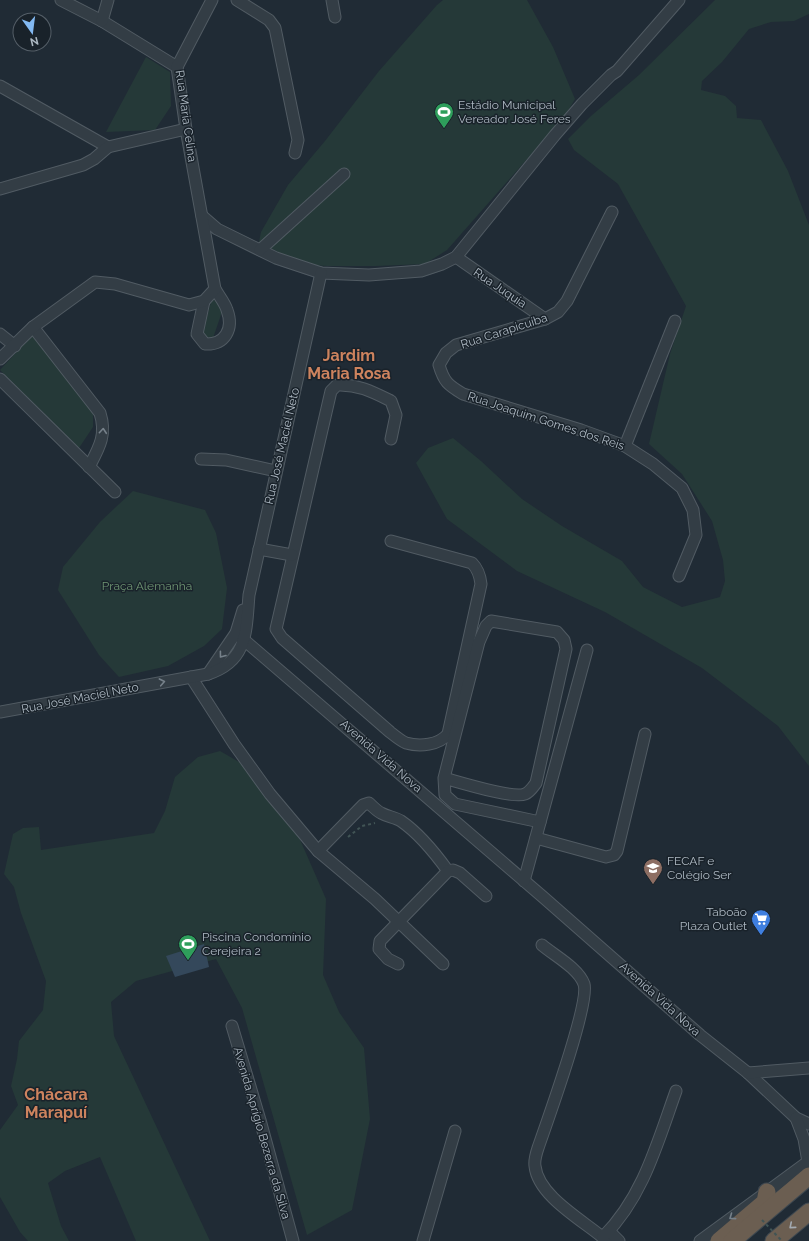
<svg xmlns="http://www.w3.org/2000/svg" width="809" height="1241" font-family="Raleway,sans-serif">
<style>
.green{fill:#253938}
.water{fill:#34485b}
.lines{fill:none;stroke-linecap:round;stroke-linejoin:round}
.minor-casing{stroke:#515b63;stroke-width:13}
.highway-casing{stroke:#3e4850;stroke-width:19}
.path{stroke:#415455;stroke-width:2;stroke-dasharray:3 3;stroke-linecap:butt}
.minor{stroke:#333d45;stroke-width:11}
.highway{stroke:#6b5e51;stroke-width:17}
.path-bridge{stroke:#415455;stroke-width:2;stroke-dasharray:3 3;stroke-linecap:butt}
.oneway{stroke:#76818a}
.oneway2{stroke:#a3aab1}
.labels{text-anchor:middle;stroke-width:3;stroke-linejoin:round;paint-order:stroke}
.poi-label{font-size:12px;fill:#adb8c2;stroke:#19222a;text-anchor:start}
.street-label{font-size:12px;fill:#adb8c2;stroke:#19222a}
.park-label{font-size:12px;fill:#6f9673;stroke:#19222a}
.district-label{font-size:16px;font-weight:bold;fill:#cd835e;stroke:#19222a}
</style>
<rect width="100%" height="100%" fill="#202b35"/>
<!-- green -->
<g class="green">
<polygon points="443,0 527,0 553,47 575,99 565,116 447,250 425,264 376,266 327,266 300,264 259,242 261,232 288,185 325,141 379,71 437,5"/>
<polygon points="715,0 809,0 809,14 794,21 771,22 749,29 722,62 702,81 701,90 725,96 736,106 737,118 761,120 788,171 809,225 809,766 778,726 702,668 605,612 517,571 447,519 416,463 428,448 453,438 481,461 522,499 562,526 622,561 643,587 682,607 720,597 725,581 723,560 712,521 682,474 649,444 670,354 686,306 618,184 574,150 568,139 591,116 639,75"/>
<polygon points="146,57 170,72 171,106 155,130 106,132"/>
<polygon points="212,299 224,306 213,338 201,337"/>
<polygon points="32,335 93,406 93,427 79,448 0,370"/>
<polygon points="133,491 205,510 216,533 227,588 222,629 204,646 168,666 119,677 99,655 58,590 63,567 100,522"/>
<polygon points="220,751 246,766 291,819 326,899 323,975 339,1012 364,1048 370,1119 352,1210 307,1235 242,1008 216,959 136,981 111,1002 114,1036 210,1241 136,1241 100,1157 65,1171 48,1183 61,1226 69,1241 28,1241 20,1232 0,1197 0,1130 18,1105 11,1086 17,1059 19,1041 43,1010 46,981 21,913 14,887 4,874 13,834 23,828 39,827 41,850 154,833 165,811 175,777 198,757"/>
</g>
<!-- water -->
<polygon class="water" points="204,944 209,967 175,977 166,956"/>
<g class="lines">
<!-- minor casing -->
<g class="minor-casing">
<g id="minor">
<polyline points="61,0 102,21 177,67"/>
<polyline points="237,0 269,20 275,28 298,140 295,153"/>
<polyline points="332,0 335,17"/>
<polyline points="102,21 108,0"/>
<polyline points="0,86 108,147"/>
<polyline points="0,189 83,165 94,159 108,147 186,129"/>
<path d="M612 212 567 301 558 312 545 319 456 345 446 353 439 365C444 382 448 385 463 394L581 430 625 446 653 464 682 488 693 510 696 535 679 576"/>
<polyline points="202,216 217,229 276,258 321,273 369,275 421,271 442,264 456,257 555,135 582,104 611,75 617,71 679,0"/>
<polyline points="260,250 344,174"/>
<polyline points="456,257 545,319"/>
<path d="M204 301 197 334 205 344C225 345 234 329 227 310 225 303 219 296 215 289"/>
<path d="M33 327 100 413C107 435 99 448 89 467"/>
<polyline points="0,334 15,346"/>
<polyline points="0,359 33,327 95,282 115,284 189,305 204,301 215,289 186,129 177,67 212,0"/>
<polyline points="0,379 115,492"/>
<polyline points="625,446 675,321"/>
<polyline points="201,459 226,460 276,471"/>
<path d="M391 541 472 563C478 569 480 575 481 584L448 734C439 745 420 747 406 743 401 741 395 736 390 732L282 638 276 629 331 391 337 385C358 384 373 392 391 401L396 415 391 439"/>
<polyline points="259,549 292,555"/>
<polyline points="236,633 543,897 700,1035 748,1073 796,1118 809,1124"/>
<polyline points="208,674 236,633 243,610"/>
<polyline points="191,677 234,744 270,794 318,851 375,899 443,964"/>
<path d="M0 712 208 674C248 661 246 631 249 595L321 273"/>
<path d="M444 778C459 782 513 799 525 794 530 792 533 787 536 783L566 649 564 640 557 632 491 621 486 626 479 642 444 778 445 795 455 804 540 822"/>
<polyline points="536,838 606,857 614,855 617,851 645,734"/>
<path d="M318 851 363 805 369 803C373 807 377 811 381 813 388 817 395 817 401 821 420 834 435 853 448 871"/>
<polyline points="524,881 587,650"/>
<path d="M542 945C555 956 578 968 584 984 590 1003 547 1122 538 1148 536 1154 534 1160 535 1166 538 1197 586 1222 607 1241"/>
<polyline points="398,964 388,959 379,949 380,941 448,871 453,870 460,873 486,896"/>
<polyline points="232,1026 260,1120 293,1241"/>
<polyline points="748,1073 809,1068"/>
<polyline points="796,1118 804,1139 808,1162"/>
<polyline points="609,1231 619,1241"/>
<path d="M603 1237C643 1197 657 1144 676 1091"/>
<polyline points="423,1241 455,1131"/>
<polyline points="700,1241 809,1161"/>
</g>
</g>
<!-- highway casing -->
<g class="highway-casing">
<g id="highway">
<polyline points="719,1241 765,1202 767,1192"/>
<polyline points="732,1241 809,1176"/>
<polyline points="774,1241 809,1212"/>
</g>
</g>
<!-- path -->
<polyline class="path" points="348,837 362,826 375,823"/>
<!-- minor -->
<use href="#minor" class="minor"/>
<!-- highway -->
<use href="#highway" class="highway"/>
<!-- path-bridge -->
<polyline class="path-bridge" points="762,1220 782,1241"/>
</g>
<!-- one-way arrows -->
<defs><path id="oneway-chevron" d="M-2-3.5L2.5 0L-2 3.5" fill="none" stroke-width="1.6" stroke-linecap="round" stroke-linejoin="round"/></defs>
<g class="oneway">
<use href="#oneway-chevron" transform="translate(103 431) rotate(-85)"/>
<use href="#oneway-chevron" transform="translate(222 655) rotate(127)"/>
<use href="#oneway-chevron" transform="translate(162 682) rotate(-11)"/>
<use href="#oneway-chevron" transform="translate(732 1217) rotate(144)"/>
</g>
<use class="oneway2" href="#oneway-chevron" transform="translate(792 1226) rotate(140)"/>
<!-- icons -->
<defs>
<g id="stadium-pin" transform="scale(1)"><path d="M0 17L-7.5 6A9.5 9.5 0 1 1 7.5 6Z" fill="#2e9e5b" stroke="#19222a"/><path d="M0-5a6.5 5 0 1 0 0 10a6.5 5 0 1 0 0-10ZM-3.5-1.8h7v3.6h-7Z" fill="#fff"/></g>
<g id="university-pin" transform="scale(1)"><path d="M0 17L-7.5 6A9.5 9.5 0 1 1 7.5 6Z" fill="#8d6e63" stroke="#19222a"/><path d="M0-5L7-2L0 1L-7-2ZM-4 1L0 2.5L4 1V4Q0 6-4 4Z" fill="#fff"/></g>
<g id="supermarket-pin" transform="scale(1)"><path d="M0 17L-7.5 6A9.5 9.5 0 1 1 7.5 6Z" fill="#3f7fe0" stroke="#19222a"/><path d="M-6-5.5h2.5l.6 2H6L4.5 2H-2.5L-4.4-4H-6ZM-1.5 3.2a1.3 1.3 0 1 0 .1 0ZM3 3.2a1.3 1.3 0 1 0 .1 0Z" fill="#fff"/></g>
</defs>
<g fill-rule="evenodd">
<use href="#stadium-pin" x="444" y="112"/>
<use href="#university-pin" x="653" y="868"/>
<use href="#supermarket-pin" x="761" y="919"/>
<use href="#stadium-pin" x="188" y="944"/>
</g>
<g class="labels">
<!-- poi labels -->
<g class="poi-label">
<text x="458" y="109">Estádio Municipal<tspan x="458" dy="14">Vereador José Feres</tspan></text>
<text x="667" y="865">FECAF e<tspan x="667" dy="14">Colégio Ser</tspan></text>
<text x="747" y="916" text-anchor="end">Taboão<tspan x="747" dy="14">Plaza Outlet</tspan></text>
<text x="202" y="941">Piscina Condomínio<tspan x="202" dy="14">Cerejeira 2</tspan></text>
</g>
<!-- street labels -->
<g class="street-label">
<text transform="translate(186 116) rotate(82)" y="4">Rua Maria Celina</text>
<text transform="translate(500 288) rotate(34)" y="4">Rua Juquia</text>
<text transform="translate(504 331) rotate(-18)" y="4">Rua Carapicuíba</text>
<text transform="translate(546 421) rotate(18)" y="4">Rua Joaquim Gomes dos Reis</text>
<text transform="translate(282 446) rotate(-77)" y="4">Rua José Maciel Neto</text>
<text transform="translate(80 698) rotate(-11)" y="4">Rua José Maciel Neto</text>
<text transform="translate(381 756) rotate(41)" y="4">Avenida Vida Nova</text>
<text transform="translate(660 999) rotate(42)" y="4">Avenida Vida Nova</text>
<text transform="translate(262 1133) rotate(74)" y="4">Avenida Aprígio Bezerra da Silva</text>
</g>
<!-- park labels -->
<g class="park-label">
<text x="147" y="590">Praça Alemanha</text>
</g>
<!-- district labels -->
<g class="district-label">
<text x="349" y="361">Jardim<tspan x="349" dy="18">Maria Rosa</tspan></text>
<text x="56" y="1100">Chácara<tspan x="56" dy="18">Marapuí</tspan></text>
</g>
</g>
<!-- north arrow -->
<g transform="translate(32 32) rotate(166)"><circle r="19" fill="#19222a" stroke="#545e67"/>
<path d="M0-3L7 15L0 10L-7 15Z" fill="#83b9f2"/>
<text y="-6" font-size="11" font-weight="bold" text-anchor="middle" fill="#adb8c2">N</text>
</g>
</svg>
